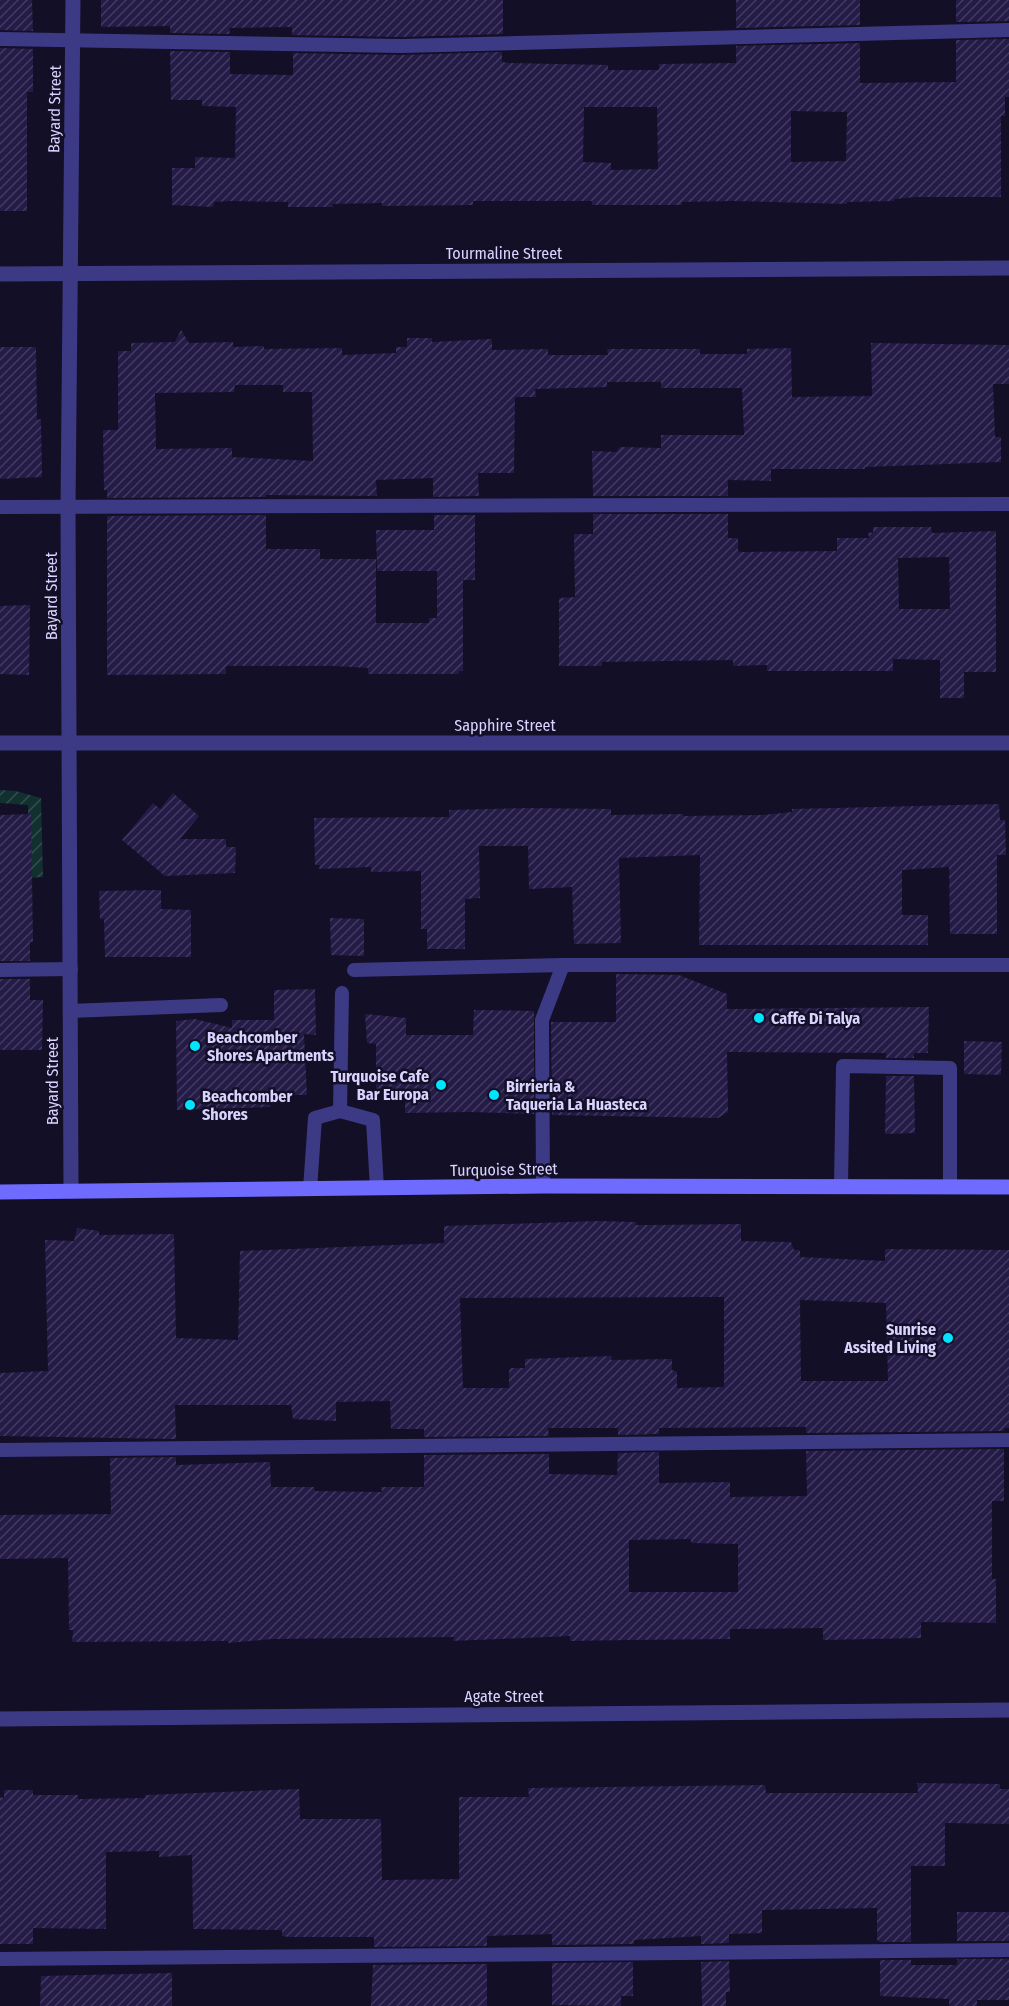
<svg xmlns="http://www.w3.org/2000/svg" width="1009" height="2006" font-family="'Fira Sans Condensed',sans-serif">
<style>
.garden{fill:url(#garden-furrows)}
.building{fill:url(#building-hatch);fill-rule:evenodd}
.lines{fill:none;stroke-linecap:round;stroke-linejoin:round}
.lane{stroke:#3d3a85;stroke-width:14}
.street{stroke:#3d3a85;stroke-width:15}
.secondary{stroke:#6f6bff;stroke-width:15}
.poi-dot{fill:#00e5ff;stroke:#130f26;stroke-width:2}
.labels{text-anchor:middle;stroke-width:5;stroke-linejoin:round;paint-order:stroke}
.street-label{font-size:16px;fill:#d9d4ff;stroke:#130f26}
.poi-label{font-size:16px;font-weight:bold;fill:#d9d4ff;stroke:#130f26;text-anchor:start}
</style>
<defs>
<pattern id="garden-furrows" width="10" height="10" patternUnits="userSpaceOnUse" patternTransform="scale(1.5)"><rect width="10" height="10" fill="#12302f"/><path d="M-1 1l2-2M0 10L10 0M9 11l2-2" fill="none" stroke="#344d4e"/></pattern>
<pattern id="building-hatch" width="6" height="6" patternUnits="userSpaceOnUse" patternTransform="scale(1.5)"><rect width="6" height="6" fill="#241b47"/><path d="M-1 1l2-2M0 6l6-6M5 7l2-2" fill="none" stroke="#433b63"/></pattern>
</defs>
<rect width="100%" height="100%" fill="#130f26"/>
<!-- garden -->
<polygon class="garden" points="0,790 16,791 41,798 43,877 29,878 28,805 0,803"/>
<!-- building -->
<g class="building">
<polygon points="0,0 32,0 33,31 0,30"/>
<polygon points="101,0 503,0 503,34 401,37 292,35 292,27 229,28 230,34 170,33 170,26 101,27"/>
<polygon points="736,0 860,0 860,25 736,28"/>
<polygon points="956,0 1009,0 1009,21 956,22"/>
<path d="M1009 39V97H1005V116H1001V197H917L894 199V201L847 202V204L733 201 682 202V205H592V201H473V205L382 206V203L332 204 333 207H288V202L231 201 214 202 213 207 172 205V168H195V157L235 158 236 107 202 106V100H171L170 51 230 52V74L293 75V53L401 55 502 52V62L509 63 608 65V70H659V64L736 63V46L860 43V83L956 82V40ZM584 107H657L658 169 611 170V163L583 162ZM791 111 847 112 846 161 791 162Z"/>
<polygon points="0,48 33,49 33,92 27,92 27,211 0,211"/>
<path d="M181 330 189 343 233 342V347L264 346V349L342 348V355L396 353V347H407V338H432V342L492 339V350L548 349V355H608L607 349H700V354H747V349L791 348 792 397 872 396 871 343 1009 345V384H993L995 437H1001V462L865 467V469H771V481L728 480V496H593L592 451 616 452 620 447 661 448V435H744L742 388H661V382H607V387L535 389 536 397H515L514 473H478L479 496 433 497V478L376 480 377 496 266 495V497L107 498V490H104L103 430H118V351H131V343L175 342ZM235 385H283V392H312L313 461 232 457V448L156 449 155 393 234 392Z"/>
<polygon points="0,347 36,347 37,420 41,419 42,477 0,479"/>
<path d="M593 514H728V538H738V551L741 552 837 551V538H869L868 532 873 533V527H931L932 533 996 531V672H964V698H940V660L893 659V671H767V665L733 666V660L602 662V666H559V598L575 597 574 534H593ZM949 557 950 609H899L898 558Z"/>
<polygon points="266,515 266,549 320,549 320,559 376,559 376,623 429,623 429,618 437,618 437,571 377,571 376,530 434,530 434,515 475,515 475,580 463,580 463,671 459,671 459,674 368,674 368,668 334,666 226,666 226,674 107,675 107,516"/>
<polygon points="30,605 29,675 0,674 0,606"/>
<polygon points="173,793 199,816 180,839 226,839 226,847 236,847 235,873 165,876 122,840 153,803 160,809"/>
<polygon points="999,804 1000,820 1005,820 1006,855 997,855 997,934 950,934 949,867 902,870 902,915 928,915 928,945 699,945 700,855 619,858 621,943 574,944 572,887 529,889 528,846 479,846 480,898 465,899 465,949 427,949 427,929 421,929 421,871 371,872 371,867 319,869 320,865 315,865 314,818 449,817 449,810 527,808 611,809 611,815 683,814 683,816 763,815 792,812 792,809"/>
<polygon points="31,814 33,942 30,942 30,961 0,961 0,815"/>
<polygon points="161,890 161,909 191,910 191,957 105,957 104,919 100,919 99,891"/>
<polygon points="330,918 364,919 364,956 331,955"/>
<polygon points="616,974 679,975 727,994 727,1009 929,1007 928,1053 914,1053 914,1058 886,1058 886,1053 727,1052 728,1112 718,1118 552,1115 551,1022 616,1022"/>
<polygon points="0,979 30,979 30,1000 43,1000 42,1050 0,1050"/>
<polygon points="315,989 316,1035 304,1034 307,1095 270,1095 270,1107 177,1110 176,1021 195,1019 232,1028 232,1020 274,1020 274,990"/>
<polygon points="474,1010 534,1011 534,1114 469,1112 405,1113 405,1090 376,1089 376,1044 367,1043 365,1014 406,1018 406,1035 473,1035"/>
<polygon points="964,1041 1002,1042 1001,1075 964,1074"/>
<polygon points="886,1076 914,1076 915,1133 885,1134"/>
<path d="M599 1221 636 1222V1225H654L741 1224V1241L791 1242 794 1250H800V1257L885 1261V1249L1009 1250V1428H1004V1431L806 1433V1427L659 1428V1434L618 1435V1428H548L549 1436 424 1437V1429H391L390 1401 336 1402V1421L293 1419 291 1405H175L176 1439 0 1436V1373L48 1371 45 1240 74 1241 77 1228 99 1231V1235L174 1234 176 1338 238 1340 240 1251 444 1243V1226ZM724 1297V1387L677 1388V1372L672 1370V1359L611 1360 612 1356 525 1359V1368H511L509 1371V1388H463L460 1298ZM800 1300 886 1303 888 1381H801Z"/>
<path d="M1004 1449V1501H992V1579H996V1623L921 1622V1638L823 1640V1628L730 1629V1639L630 1640 570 1641V1636L453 1641 454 1637 272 1639 228 1643V1641L72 1642 73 1630H69L68 1558 0 1559V1515L111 1514 110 1458 176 1457V1465L270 1462 271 1487H314L315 1491 382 1492 381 1487H424V1455L549 1454V1474L617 1475 618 1453 659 1452V1483L730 1482V1497L807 1496 806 1451ZM691 1539V1543L738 1544V1592H629V1540Z"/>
<polygon points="917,1783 1000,1784 1000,1789 1009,1789 1009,1824 945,1823 945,1866 911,1866 911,1942 880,1942 877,1940 877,1908 762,1910 762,1933 729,1934 729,1943 701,1944 701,1936 634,1940 634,1944 552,1945 552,1934 487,1936 487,1946 374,1947 374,1937 289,1937 282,1936 282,1930 193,1929 192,1855 159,1857 159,1851 106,1852 106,1929 33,1928 33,1944 0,1944 0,1797 4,1798 4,1790 33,1790 33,1795 78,1795 78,1799 145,1798 145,1795 299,1789 300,1819 381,1819 382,1880 459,1879 459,1797 529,1797 528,1788 765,1785 766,1793 918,1793"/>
<rect x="957" y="1912" width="52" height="29"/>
<polygon points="957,1959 1009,1959 1009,2000 977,2000 977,2006 949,2006 949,1999 880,1996 880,1960 911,1960 911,1965 957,1965"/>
<polygon points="729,1961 730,1992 726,1992 726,2006 702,2006 701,1962"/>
<polygon points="633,1962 633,1996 621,1996 621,2006 552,2005 552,1963"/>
<polygon points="487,1964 487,2006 371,2006 373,1965"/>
<polygon points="172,1973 172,2006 40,2006 41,1976"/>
</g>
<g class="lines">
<!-- lane -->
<g class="lane">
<polyline points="0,39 401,46 1009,30"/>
<polyline points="0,507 1009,504"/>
<polyline points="0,970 71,969"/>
<polyline points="354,970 563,965 1009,965"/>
<polyline points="342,993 340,1111 373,1120 377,1188"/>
<polyline points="70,1011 221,1005"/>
<polyline points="543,1186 542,1020 563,965"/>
<polyline points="841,1186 843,1066 950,1068 950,1185"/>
<polyline points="310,1189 315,1118 340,1111"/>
<polyline points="0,1450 1009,1440"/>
<polyline points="0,1959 1009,1950"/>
</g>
<!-- street -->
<g class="street">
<polyline points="0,274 1009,268"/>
<polyline points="0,743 1009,743"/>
<polyline points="71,1191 68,507 73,0"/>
<polyline points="0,1719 1009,1710"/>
</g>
<!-- secondary -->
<polyline class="secondary" points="0,1192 543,1186 1009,1187"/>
</g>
<!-- markers -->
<g class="poi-dot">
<circle cx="759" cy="1018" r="6"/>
<circle cx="195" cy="1046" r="6"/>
<circle cx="441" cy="1085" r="6"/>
<circle cx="494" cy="1095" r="6"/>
<circle cx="190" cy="1105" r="6"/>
<circle cx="948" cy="1338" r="6"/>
</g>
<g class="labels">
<!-- street labels -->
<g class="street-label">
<text transform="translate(54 109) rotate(-89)" y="6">Bayard Street</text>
<text x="504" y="259">Tourmaline Street</text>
<text transform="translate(51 596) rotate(-90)" y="6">Bayard Street</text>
<text x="505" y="731">Sapphire Street</text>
<text transform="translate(52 1081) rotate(-90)" y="6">Bayard Street</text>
<text transform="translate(504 1169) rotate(-1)" y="6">Turquoise Street</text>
<text x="504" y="1702">Agate Street</text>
</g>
<!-- poi labels -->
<g class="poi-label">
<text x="771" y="1024">Caffe Di Talya</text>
<text x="207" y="1043">Beachcomber<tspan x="207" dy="18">Shores Apartments</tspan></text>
<text x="429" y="1082" text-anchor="end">Turquoise Cafe<tspan x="429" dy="18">Bar Europa</tspan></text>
<text x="506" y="1092">Birrieria &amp;<tspan x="506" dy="18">Taqueria La Huasteca</tspan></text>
<text x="202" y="1102">Beachcomber<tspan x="202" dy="18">Shores</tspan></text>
<text x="936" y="1335" text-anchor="end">Sunrise<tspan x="936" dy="18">Assited Living</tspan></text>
</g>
</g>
</svg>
